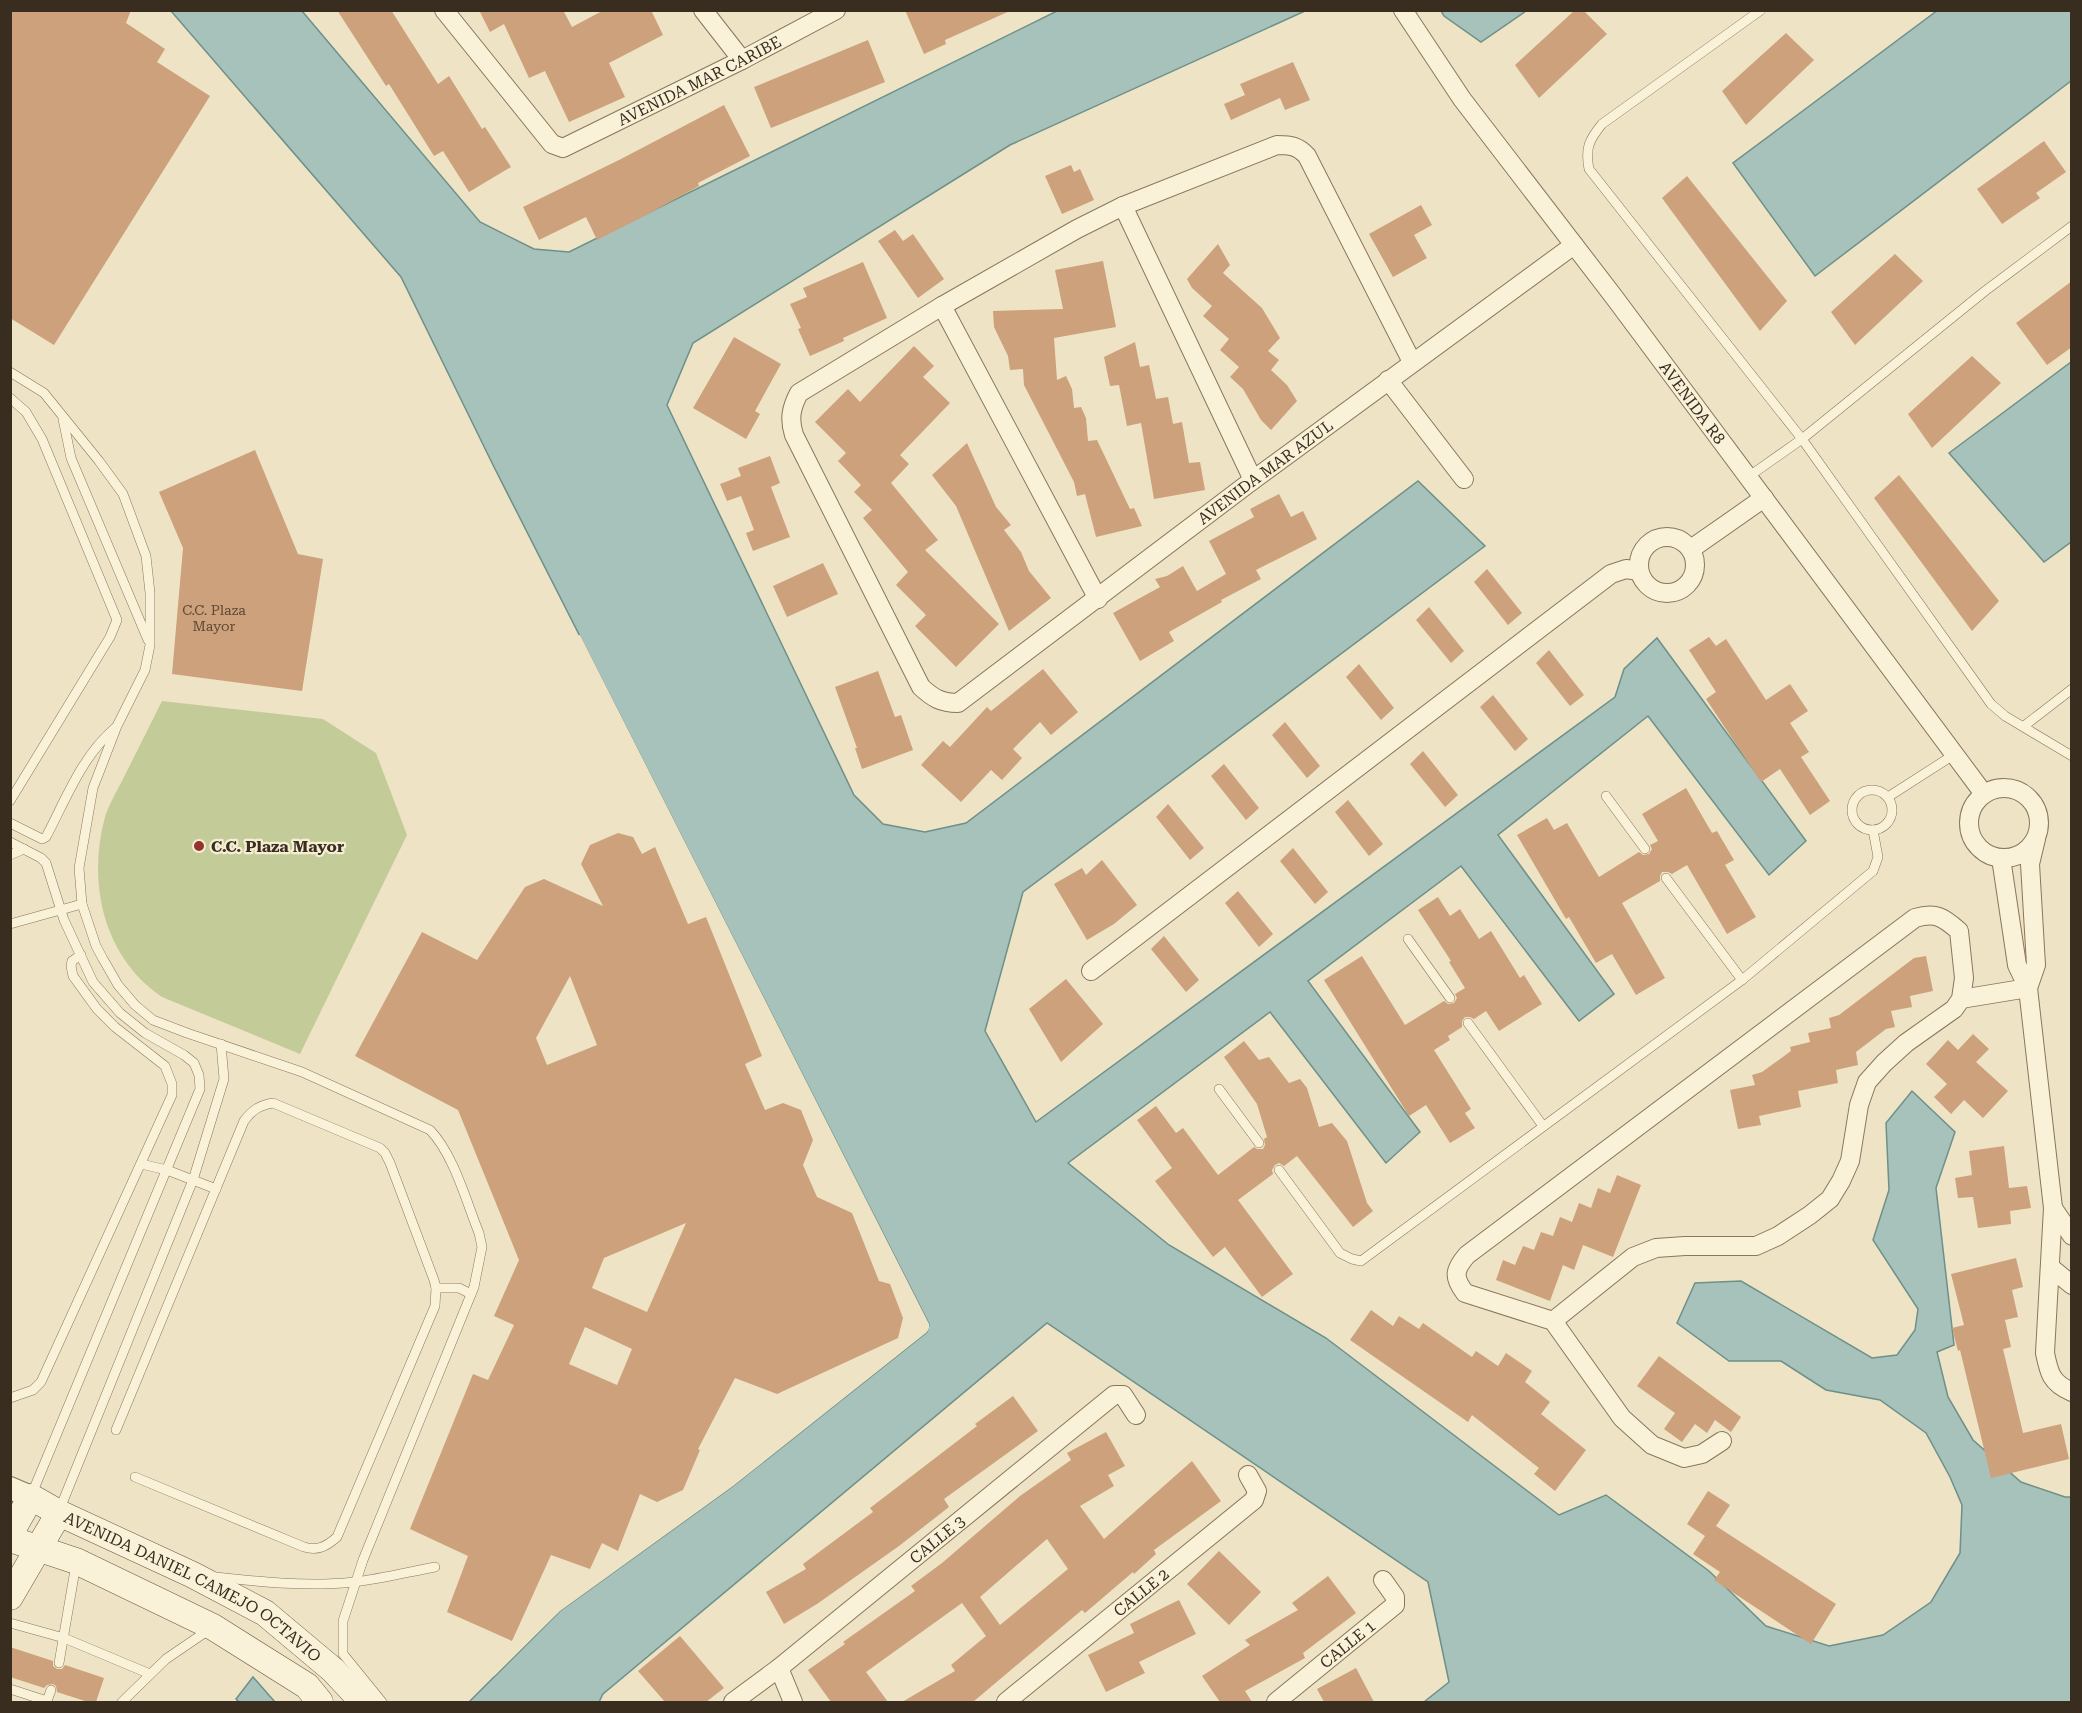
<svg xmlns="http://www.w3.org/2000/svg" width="2082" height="1713" font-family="'Roboto Serif',serif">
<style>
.green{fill:#c3cc99}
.water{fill:#a7c1bb;stroke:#6d9089;stroke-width:1.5}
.pier{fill:#eee4c5}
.building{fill:#cca17b;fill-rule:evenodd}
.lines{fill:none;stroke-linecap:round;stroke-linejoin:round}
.service-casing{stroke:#89765b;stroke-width:10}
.minor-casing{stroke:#89765b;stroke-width:20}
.tertiary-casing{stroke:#89765b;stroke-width:24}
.secondary-casing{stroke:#6b573e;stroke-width:27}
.service{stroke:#f9f1d8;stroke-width:9}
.minor{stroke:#f9f1d8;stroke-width:18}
.tertiary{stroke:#f9f1d8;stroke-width:22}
.secondary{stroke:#f9f1d8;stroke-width:26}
.poi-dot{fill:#97312c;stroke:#f5eed4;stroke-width:2}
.labels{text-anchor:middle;stroke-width:4.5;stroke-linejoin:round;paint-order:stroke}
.number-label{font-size:14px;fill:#5e4a36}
.street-label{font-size:16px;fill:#392d1f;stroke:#f5eed4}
.poi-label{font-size:16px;font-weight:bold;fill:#392d1f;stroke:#f5eed4;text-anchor:start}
</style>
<rect width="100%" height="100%" fill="#eee4c5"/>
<!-- green -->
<path class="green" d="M162 701 323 719 376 753 407 835 300 1054 162 997C103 957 87 882 105 817 109 804 117 791 123 779 136 753 149 727 162 701Z"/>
<!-- water -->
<g class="water">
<polygon points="1938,10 2071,11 2071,81 1815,276 1733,163"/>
<polygon points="171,11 302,11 480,222 534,249 569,252 1057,11 1305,11 1010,145 693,343 667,405 854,795 883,824 925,832 966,823 1418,481 1485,546 1023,892 985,1031 1036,1122 1615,697 1624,669 1657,638 1806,841 1769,875 1648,716 1498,835 1614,994 1579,1021 1461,866 1308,981 1420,1132 1386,1163 1270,1012 1068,1163 1169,1245 1326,1338 1559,1515 1606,1495 1709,1571 1766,1626 1829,1646 1883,1635 1931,1602 1960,1553 1962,1505 1950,1477 1926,1433 1880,1400 1826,1390 1781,1361 1729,1361 1677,1323 1695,1283 1741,1281 1872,1358 1897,1355 1915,1330 1918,1309 1873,1240 1889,1190 1886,1123 1912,1091 1955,1132 1936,1188 1954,1345 1937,1352 1948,1397 1973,1440 2021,1482 2065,1497 2071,1497 2071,1702 1424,1702 1449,1682 1428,1582 1047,1323 603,1694 599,1702 469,1702 560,1611 733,1486 927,1332 929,1324 494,467 401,277"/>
<polygon points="1441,11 1526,11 1481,42 1444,16"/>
<polygon points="2071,362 2071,542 2044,562 1949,453"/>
<polygon points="253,1677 275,1702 239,1702 236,1699"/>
</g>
<!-- pier -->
<polygon class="pier" points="580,635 929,1324 929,1328 927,1332 733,1486 560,1611 494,1676 492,1674 558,1609 731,1483 926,1328 577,636"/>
<!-- building -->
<g class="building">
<polygon points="10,10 131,10 126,23 165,49 157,62 210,96 54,345 10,318"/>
<polygon points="337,10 391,10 438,84 449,76 482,129 485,127 511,167 469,192 443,151 434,156 389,84 386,86"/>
<polygon points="479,10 563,10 572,27 604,10 651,10 663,35 609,63 625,97 569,122 545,71 529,78 504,24 490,32"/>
<polygon points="905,10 1012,10 945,40 946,44 924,54"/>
<polygon points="1575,10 1583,10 1607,34 1539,98 1515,65"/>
<polygon points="1786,33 1814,60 1746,125 1722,91"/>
<polygon points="868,40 885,82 771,128 754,87"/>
<polygon points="1293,62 1310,100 1285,110 1280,98 1231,120 1224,104 1245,95 1240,84"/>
<polygon points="724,105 750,156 698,183 699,186 648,214 597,240 586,217 539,240 523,207 621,159"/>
<polygon points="2044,141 2066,172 2036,193 2040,198 2002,224 1977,189"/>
<polygon points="1071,165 1074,172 1080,169 1094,200 1062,214 1045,176"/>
<polygon points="1687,176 1787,301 1760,331 1662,198"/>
<polygon points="1421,205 1432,225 1414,235 1427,258 1393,277 1369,234"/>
<polygon points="895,230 903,241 913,234 944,279 918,298 878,241"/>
<polygon points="1218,244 1230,265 1223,273 1262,308 1280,338 1268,351 1279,360 1271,370 1287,385 1297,401 1271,430 1261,420 1243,389 1230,377 1239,367 1220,350 1229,339 1203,316 1212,306 1192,288 1187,279"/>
<polygon points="1895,254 1923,281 1855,345 1831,312"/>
<polygon points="1103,261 1116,327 1054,338 1057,380 1066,376 1072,389 1074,408 1081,407 1086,418 1088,441 1097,440 1130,509 1134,508 1142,526 1096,537 1085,494 1077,496 1074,482 1024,385 1023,369 1010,370 1008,356 994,327 993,311 1063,309 1055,270"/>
<polygon points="863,262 887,318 843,338 844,341 810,356 798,329 801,328 790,304 807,297 803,288"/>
<polygon points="2072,281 2072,347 2047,365 2016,323"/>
<polygon points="734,337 781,364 755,411 760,414 746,439 693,408"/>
<polygon points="1135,342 1140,367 1149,365 1156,399 1168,397 1173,424 1182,422 1189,463 1200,462 1205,490 1154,499 1141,423 1127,426 1119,385 1110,386 1104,357"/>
<polygon points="914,346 934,366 923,377 950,403 900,455 909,464 891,483 938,540 925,550 999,624 956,667 915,626 926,615 896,585 908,572 863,518 872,510 854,492 861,485 838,461 846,453 815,422 848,389 860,402"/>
<polygon points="1972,356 2001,383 1932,448 1908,414"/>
<polygon points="967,443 996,507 1011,525 1004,530 1021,552 1029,571 1051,598 1009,631 956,506 932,475"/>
<polygon points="255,450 298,554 323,559 302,691 172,674 183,548 159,492"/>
<polygon points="770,456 780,483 771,487 790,537 753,551 746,533 754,530 741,496 727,501 720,484 741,476 738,468"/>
<polygon points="1899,475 1999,601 1972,631 1874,498"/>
<polygon points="1279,494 1291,517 1303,511 1317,539 1256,570 1261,579 1221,600 1222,602 1169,632 1174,641 1140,661 1113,613 1160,587 1155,579 1167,576 1183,566 1197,591 1226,574 1209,541 1254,517 1250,509"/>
<polygon points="823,563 838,594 787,617 773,586"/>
<polygon points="1487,569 1522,613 1508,625 1474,582"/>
<polygon points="1429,607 1464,651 1451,663 1416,620"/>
<polygon points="1709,637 1716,646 1726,639 1766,700 1790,684 1808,711 1790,723 1809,752 1801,757 1830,801 1810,815 1780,769 1761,782 1706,699 1716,692 1689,650"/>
<polygon points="1549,650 1584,695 1570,706 1536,663"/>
<polygon points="1359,664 1394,708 1381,720 1346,677"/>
<polygon points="1043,669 1078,712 1051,735 1040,722 1013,749 1022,758 1002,780 991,770 961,802 921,765 943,741 950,747 987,707 991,711"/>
<polygon points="878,671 895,717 901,715 913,750 862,769 855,748 857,748 835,687"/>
<polygon points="1493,695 1528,739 1515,751 1480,707"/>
<polygon points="1285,722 1320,766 1307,778 1272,735"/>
<polygon points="1423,751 1458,795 1445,807 1410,764"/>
<polygon points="1224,764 1259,808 1246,820 1211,776"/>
<polygon points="1686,788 1712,833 1717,831 1734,860 1725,865 1756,917 1727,934 1687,865 1672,874 1668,872 1662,872 1660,876 1660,881 1622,903 1665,978 1636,995 1612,954 1596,963 1569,917 1566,919 1517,835 1547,818 1554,830 1567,823 1599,877 1639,852 1643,855 1649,854 1652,849 1650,845 1658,841 1642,814"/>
<polygon points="1348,800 1383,844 1369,856 1335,812"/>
<polygon points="1168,804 1204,848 1190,860 1156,817"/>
<path d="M618 833 633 837 642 854 655 847 688 924 706 917 762 1056 745 1064 765 1110 783 1103 801 1110 813 1140 803 1165 817 1197 852 1213 879 1281 890 1284 903 1318 898 1338 777 1394 735 1378 698 1449 700 1450 683 1490 657 1502 640 1494 618 1551 602 1543 590 1569 551 1555 512 1641 447 1612 468 1556 410 1529 473 1374 488 1380 514 1325 494 1316 519 1260 458 1110 355 1056 422 932 477 960 525 887 544 879 603 906 581 864 590 845ZM570 976 597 1045 547 1065 536 1038ZM686 1223 647 1312 592 1288 604 1258ZM585 1327 632 1349 617 1385 569 1364Z"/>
<polygon points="1293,848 1328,892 1315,904 1280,861"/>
<polygon points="1102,860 1137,905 1114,924 1087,940 1054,884 1082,868 1086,875"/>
<polygon points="1238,891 1273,934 1259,947 1225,903"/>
<polygon points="1438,897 1450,916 1460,909 1479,939 1491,931 1520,978 1524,975 1542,1004 1499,1031 1486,1011 1474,1019 1470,1017 1465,1017 1462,1021 1462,1027 1448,1036 1450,1040 1434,1050 1471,1109 1465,1113 1475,1128 1450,1143 1426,1105 1409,1116 1324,980 1362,956 1405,1025 1444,1001 1448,1004 1454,1003 1457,998 1455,994 1465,988 1449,962 1451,961 1418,910"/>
<polygon points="1164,936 1199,980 1186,992 1151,949"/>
<polygon points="1926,956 1933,991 1910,996 1912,1007 1891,1011 1895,1027 1886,1029 1856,1052 1858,1065 1836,1070 1838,1083 1798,1091 1801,1107 1759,1116 1761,1125 1738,1129 1730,1090 1755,1085 1752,1075 1762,1072 1791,1051 1790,1047 1810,1042 1808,1033 1831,1028 1829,1018 1839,1015 1914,958"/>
<polygon points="1066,979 1103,1024 1061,1062 1029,1009"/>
<polygon points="1973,1034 1989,1049 1976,1062 2008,1091 1983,1118 1964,1100 1951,1114 1934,1097 1947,1084 1926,1064 1948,1040 1958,1050"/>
<polygon points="1244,1041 1259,1060 1269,1057 1289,1083 1300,1079 1307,1088 1319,1127 1332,1123 1347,1141 1367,1203 1373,1211 1353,1227 1297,1156 1284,1166 1279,1163 1275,1165 1272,1170 1273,1174 1238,1200 1293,1274 1262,1297 1225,1247 1213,1257 1155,1181 1172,1168 1137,1120 1156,1106 1176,1133 1183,1128 1218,1175 1254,1147 1257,1149 1263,1149 1265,1145 1264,1139 1267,1137 1257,1104 1224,1057"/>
<polygon points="2004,1146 2009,1188 2027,1186 2031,1208 2010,1211 2011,1224 1978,1228 1973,1197 1958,1198 1955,1178 1972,1175 1969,1151"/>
<polygon points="1617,1175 1641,1185 1613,1257 1583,1245 1574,1270 1563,1265 1550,1301 1496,1280 1503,1260 1515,1265 1523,1246 1534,1250 1541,1232 1553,1236 1560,1217 1572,1222 1579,1203 1591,1208 1598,1188 1610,1193"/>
<polygon points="2016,1258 2023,1287 2012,1290 2018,1317 2005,1320 2011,1347 2003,1349 2023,1433 2061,1424 2069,1459 1991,1478 1960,1350 1958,1351 1952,1328 1964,1325 1951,1274"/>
<polygon points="1371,1310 1393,1326 1399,1316 1419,1329 1423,1323 1472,1357 1476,1351 1498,1366 1506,1353 1532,1371 1525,1382 1550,1402 1541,1414 1586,1450 1555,1491 1534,1474 1539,1468 1472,1415 1468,1422 1350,1340"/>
<polygon points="1659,1356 1741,1417 1731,1432 1715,1420 1707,1433 1695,1424 1682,1442 1664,1429 1675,1413 1637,1386"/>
<polygon points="1013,1396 1038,1431 944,1499 949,1507 899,1546 817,1604 784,1624 766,1592 806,1569 803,1564 873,1512 870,1508 977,1426 975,1424"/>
<path d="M1106 1432 1125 1466 1108 1475 1114 1486 1080 1506 1104 1539 1192 1461 1221 1501 1154 1550 1156 1554 1134 1574 1133 1572 1085 1613 1082 1610 973 1702H902L955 1671 951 1665 986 1636 962 1603 866 1672 888 1702H831L808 1670 845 1644 843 1642 915 1591 911 1586 942 1563 1020 1496 1071 1460 1067 1453ZM1047 1539 1068 1569 1000 1625 980 1597Z"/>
<polygon points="1708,1491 1730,1505 1716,1526 1836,1604 1811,1644 1714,1580 1720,1572 1693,1554 1705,1536 1687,1524"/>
<polygon points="1219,1551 1261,1592 1229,1625 1187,1584"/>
<polygon points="1328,1576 1356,1613 1303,1653 1305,1658 1245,1691 1252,1702 1220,1702 1202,1676 1250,1645 1245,1640 1298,1610 1292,1603"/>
<polygon points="1179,1600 1196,1634 1139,1662 1145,1673 1106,1692 1088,1655 1134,1633 1130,1624"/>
<polygon points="680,1636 724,1688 706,1702 665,1702 638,1671"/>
<polygon points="10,1647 53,1661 53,1666 57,1669 62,1669 65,1665 104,1678 96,1702 88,1702 57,1692 56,1686 53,1684 47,1685 44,1688 10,1677"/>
<polygon points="1356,1668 1374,1702 1324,1702 1317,1689"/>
</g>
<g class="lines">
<!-- service casing -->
<g class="service-casing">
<g id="service">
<path d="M1761 10 1602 124C1589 140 1585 148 1589 169L1802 439 1991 704 2005 716 2072 756"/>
<path d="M10 372 44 393 99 461 123 494 146 556 150 593V645L145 670 117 726 93 788 79 868 82 904 96 946 103 959 118 985 135 1005 153 1020 187 1033 302 1072 430 1130C454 1155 466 1201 479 1233L482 1247 474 1287 363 1560 343 1621V1654L382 1702"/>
<polyline points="10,398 26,412 42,439 117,620 110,637 10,801"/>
<polyline points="63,419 71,458 148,640"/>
<polyline points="1748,477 1802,439 1985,291 2072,226"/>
<polyline points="2024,726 2072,689"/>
<circle cx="1872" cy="810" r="20"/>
<polyline points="1606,796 1645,849"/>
<polyline points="1888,797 1955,754"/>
<path d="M10 823 42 839 46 837C66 799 82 756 115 728"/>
<polyline points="10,842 41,858 46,863 64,920 93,982 120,1013 145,1033 184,1055 194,1063 199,1075 200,1089 31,1496"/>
<polyline points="10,855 24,849"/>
<polyline points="1666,878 1742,980"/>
<polyline points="10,924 82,904"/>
<polyline points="1408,939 1450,998"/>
<polyline points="1468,1023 1543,1126"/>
<polyline points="1219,1089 1259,1143"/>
<polyline points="141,1164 167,1170 216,1189"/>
<polyline points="1279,1170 1340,1253 1352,1259 1361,1261 1742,980 1873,871 1878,857 1873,830"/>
<polyline points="436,1288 459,1288 471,1294"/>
<polyline points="10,1398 33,1390 41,1382 172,1095 172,1084 165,1066 115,1027 97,1009 73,976 71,966 72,961 81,955"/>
<path d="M116 1430 244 1121C252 1110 260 1105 273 1103L380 1148 385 1153 390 1163 434 1280 436 1288 435 1306 337 1537C326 1547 317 1551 304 1547L135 1477"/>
<polyline points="59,1511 193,1180 224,1079 221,1044"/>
<path d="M216 1577C262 1582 308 1587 354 1582 381 1579 408 1572 435 1567"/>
<polyline points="10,1623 64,1638 150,1674"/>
<polyline points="59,1663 76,1564"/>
<polyline points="10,1689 47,1701 51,1690"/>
<polyline points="122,1702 166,1659 210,1629"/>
</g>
</g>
<!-- minor casing -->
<g class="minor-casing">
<g id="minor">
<path id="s1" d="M444 10 552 144 563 148 742 60 836 10"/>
<polyline points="703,10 742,60"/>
<path id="s2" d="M1403 10 1462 99 1614 297 1984 794"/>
<polyline points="1123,206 1253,480"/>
<polyline points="942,306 1098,599"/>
<path id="s3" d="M1412 362 1307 156C1298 146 1291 145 1277 145L1123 206 1077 229 942 306 799 393C791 408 789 419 794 435L921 687C933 698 941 703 958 703L1253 480 1574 245"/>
<polyline points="1388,380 1464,479"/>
<circle cx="1667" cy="565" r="28"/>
<polyline points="1691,549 1764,498"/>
<circle cx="2004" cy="823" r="35"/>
<path d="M2001 858 2017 965 2028 988 2053 1208 2045 1353C2049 1373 2051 1383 2072 1392"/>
<polyline points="1091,971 1611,574 1626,569 1639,571"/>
<polyline points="2028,988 2036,965 2030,864 2036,839"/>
<polyline points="1961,999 2028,988"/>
<polyline points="2053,1208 2072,1236"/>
<polyline points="2050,1267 2072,1285"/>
<path d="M1553 1321 1633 1257 1656 1248 1685 1246H1756L1778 1236 1810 1215 1830 1199 1841 1181 1850 1161 1859 1105 1867 1082 1884 1063 1906 1043 1954 1009 1961 999 1964 978 1959 931C1943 917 1936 912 1915 918L1467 1255C1454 1270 1453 1277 1465 1293L1553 1321 1622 1418 1652 1445 1684 1458 1702 1454 1722 1441"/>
<polyline points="779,1668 793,1702"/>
<path id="s4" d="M733 1702 779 1668 1114 1395H1123L1136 1415"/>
<path id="s5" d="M1006 1702 1254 1500 1257 1491 1248 1475"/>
<path id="s6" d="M1276 1702 1395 1605V1597L1383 1580"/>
</g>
</g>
<!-- tertiary casing -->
<g class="tertiary-casing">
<polyline id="tertiary" points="10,1488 31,1497"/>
</g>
<!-- secondary casing -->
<g class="secondary-casing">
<g id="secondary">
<path id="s7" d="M10 1534 31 1497 59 1513 193 1575 265 1613 333 1670 363 1702"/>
<polyline points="10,1539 76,1561 213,1627 307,1686 320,1702"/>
<polyline points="10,1597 59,1513"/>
</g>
</g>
<!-- service -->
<use href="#service" class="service"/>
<!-- minor -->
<use href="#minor" class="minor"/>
<!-- tertiary -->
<use href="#tertiary" class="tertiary"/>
<!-- secondary -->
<use href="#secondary" class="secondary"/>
</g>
<!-- markers -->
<circle class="poi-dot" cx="199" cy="846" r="6"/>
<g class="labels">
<!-- number labels -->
<g class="number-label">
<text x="214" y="615">C.C. Plaza<tspan x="214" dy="16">Mayor</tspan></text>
</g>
<!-- street labels -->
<g class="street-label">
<text dy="6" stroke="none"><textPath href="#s1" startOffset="336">AVENIDA MAR CARIBE</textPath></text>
<text dy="6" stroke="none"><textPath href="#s2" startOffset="488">AVENIDA R8</textPath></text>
<text dy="6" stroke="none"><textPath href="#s3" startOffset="1556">AVENIDA MAR AZUL</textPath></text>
<text dy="6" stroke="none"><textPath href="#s4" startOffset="261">CALLE 3</textPath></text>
<text dy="6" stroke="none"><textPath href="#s7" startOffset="228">AVENIDA DANIEL CAMEJO OCTAVIO</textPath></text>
<text dy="6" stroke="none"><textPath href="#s5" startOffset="174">CALLE 2</textPath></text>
<text dy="6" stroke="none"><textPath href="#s6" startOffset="92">CALLE 1</textPath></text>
</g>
<!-- poi labels -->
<g class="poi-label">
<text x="211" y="852">C.C. Plaza Mayor</text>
</g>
</g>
<!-- border -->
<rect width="2082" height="1713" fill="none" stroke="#392d1f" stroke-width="24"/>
</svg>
